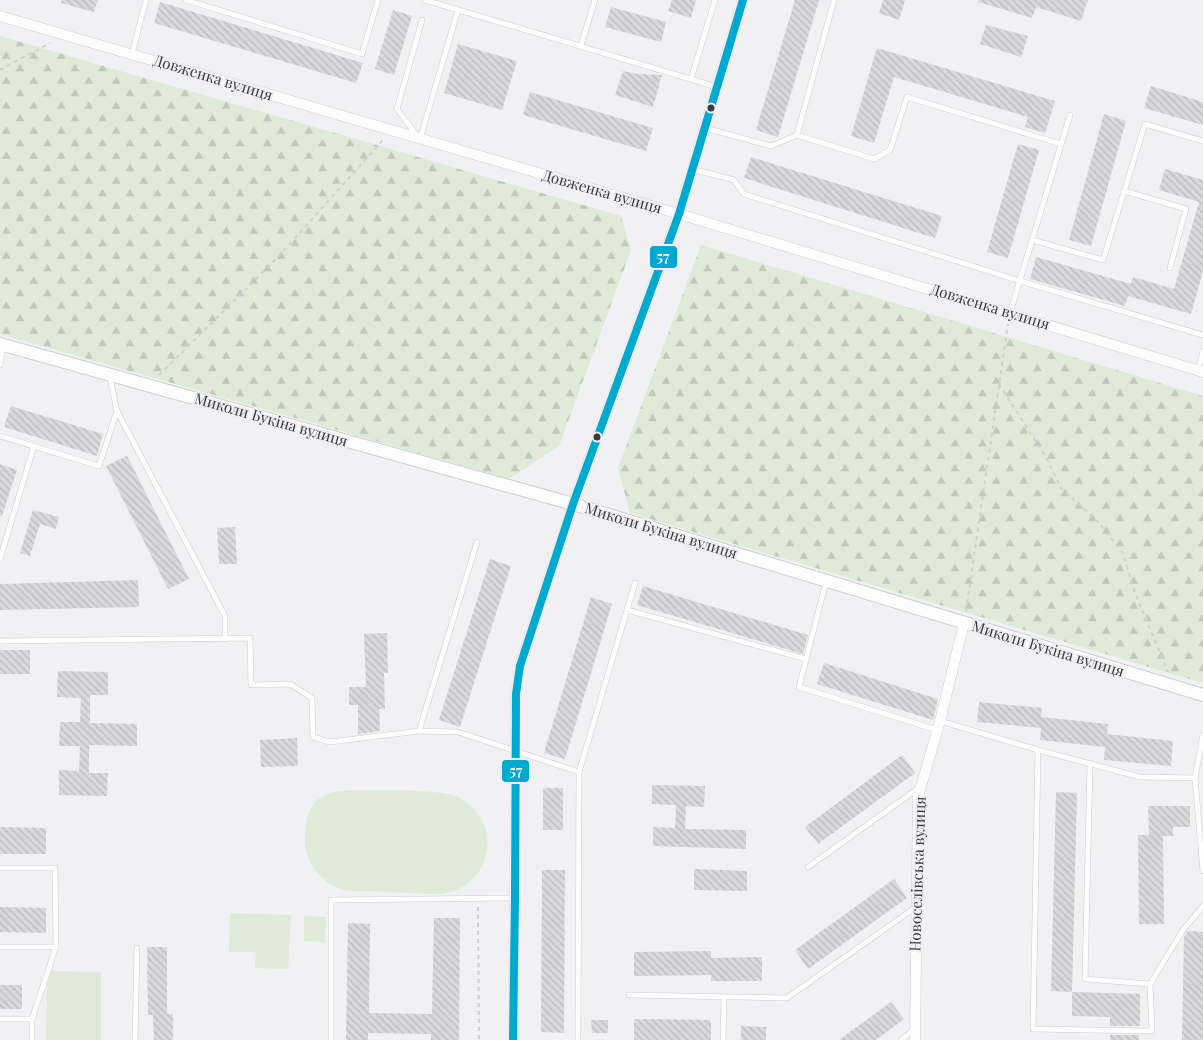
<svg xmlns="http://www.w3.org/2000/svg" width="1203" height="1040" font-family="'Playfair Display',serif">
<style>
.grass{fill:#e0ead9}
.forest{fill:url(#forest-firs)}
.building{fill:url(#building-back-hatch)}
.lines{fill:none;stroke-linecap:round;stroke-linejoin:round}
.service-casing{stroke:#cecdcf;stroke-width:6}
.minor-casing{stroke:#cecdcf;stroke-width:11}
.tertiary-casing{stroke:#cecdcf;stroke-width:14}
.path{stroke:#d0d0d1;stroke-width:2;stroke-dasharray:4 4;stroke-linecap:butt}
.service{stroke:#fdfdfd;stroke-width:5}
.minor{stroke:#fdfdfd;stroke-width:10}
.tertiary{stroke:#fdfdfd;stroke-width:12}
.bus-1-casing{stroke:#f1eff3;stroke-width:11}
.bus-1{stroke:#00a9ce;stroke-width:8}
.bus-dot{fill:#3b3a3b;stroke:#f1eff3;stroke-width:2}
.labels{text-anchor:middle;stroke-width:4.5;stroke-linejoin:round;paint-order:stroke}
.street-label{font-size:15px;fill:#3b3a3b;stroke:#f1eff3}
.line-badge{stroke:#f1eff3;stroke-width:2}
.badge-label{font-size:14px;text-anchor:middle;font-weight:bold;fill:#fff}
</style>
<defs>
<pattern id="forest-firs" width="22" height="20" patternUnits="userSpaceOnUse" patternTransform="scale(1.25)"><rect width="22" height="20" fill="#e0ead9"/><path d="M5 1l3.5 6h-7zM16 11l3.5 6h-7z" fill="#c1c9bb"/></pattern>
<pattern id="building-back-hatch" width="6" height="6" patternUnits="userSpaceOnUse" patternTransform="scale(1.25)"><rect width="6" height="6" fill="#d9d8da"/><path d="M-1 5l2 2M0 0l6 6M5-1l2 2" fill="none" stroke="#bbbabc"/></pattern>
</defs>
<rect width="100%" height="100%" fill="#f1f0f2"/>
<!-- grass -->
<g class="grass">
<path d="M336 791C362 791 440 787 460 798 509 826 488 897 432 894 411 893 389 892 368 891 360 891 349 892 341 889 318 881 302 857 305 833 306 824 308 808 316 801 321 797 330 794 336 791Z"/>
<polygon points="230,913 291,915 288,969 255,968 256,952 229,952"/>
<polygon points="304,916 326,917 325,942 304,941"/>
<polygon points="47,971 101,972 101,1040 46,1040"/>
</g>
<!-- forest -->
<g class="forest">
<polygon points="0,36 621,216 631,250 559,446 509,479 0,334"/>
<polygon points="701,245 1203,396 1203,683 630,513 618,468"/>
</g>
<!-- building -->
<g class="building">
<polygon points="62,0 98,0 94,12 61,3"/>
<polygon points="672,0 696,0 691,18 668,11"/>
<polygon points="795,0 819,0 778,137 756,130"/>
<polygon points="883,0 905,0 899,20 879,13"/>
<polygon points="979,0 1088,0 1081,21 1036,7 1032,18 978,2"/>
<polygon points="160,2 363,63 356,83 154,23"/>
<polygon points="611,7 666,22 661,42 605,27"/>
<polygon points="393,10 412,16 394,75 375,69"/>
<polygon points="986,25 1028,36 1021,57 980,44"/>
<polygon points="458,44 517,61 502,110 444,93"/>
<polygon points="877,48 1055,101 1045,133 1025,127 1028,117 894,77 874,143 851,136"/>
<polygon points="623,71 638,74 662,75 653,107 615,95"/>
<polygon points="1151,86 1203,102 1203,125 1144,108"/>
<polygon points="530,92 653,128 646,151 523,115"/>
<polygon points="1104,114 1126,121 1091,246 1069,240"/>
<polygon points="1018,144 1039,150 1008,258 987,252"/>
<polygon points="751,157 942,216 935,238 744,178"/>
<polygon points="1165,169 1203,180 1203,271 1191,314 1128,296 1125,306 1030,279 1036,257 1131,284 1133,277 1174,289 1199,202 1159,190"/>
<polygon points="11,406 103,434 97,456 4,427"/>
<polygon points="127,456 189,579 168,589 106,466"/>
<polygon points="0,464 17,470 2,516 0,516"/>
<polygon points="33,510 59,517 56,529 40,524 30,556 20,553"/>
<polygon points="235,527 237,564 219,564 217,528"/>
<polygon points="490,559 511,566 460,727 439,720"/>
<polygon points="138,580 139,607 0,610 0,584"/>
<polygon points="643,586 808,635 803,654 637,605"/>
<polygon points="591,597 612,604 565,759 544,753"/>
<polygon points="387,633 388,673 384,673 385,709 379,709 380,731 358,734 358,705 349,705 349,687 366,687 364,634"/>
<rect x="0" y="650" width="30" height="24"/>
<polygon points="824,663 938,699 933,720 817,684"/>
<polygon points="58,671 108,672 108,695 90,695 90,723 137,724 137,746 89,745 89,773 108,773 107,796 59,795 59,770 79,771 80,746 59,746 60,722 80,722 81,698 57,697"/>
<polygon points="979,702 1042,708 1041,717 1108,724 1107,734 1173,741 1171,766 1104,760 1105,747 1040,740 1041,728 977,722"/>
<polygon points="297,738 298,766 261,767 260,740"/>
<polygon points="902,755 915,773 818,844 805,827"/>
<polygon points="652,785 705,786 704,807 686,806 685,829 746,830 746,849 653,846 653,827 675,828 676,805 652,804"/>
<rect x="543" y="788" width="20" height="42"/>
<polygon points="1056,792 1077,793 1072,992 1051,991"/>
<polygon points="1148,806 1190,806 1190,827 1173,827 1173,836 1163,836 1164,924 1139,924 1138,835 1149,835"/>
<polygon points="0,827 46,828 46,854 0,854"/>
<polygon points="694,869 747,871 747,891 694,890"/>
<polygon points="542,870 565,870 564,1033 541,1032"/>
<polygon points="894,879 907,898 808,969 795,950"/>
<polygon points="0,907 46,908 46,933 0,932"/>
<polygon points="434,918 460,918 459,1040 431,1040 431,1034 368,1033 368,1040 346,1040 348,923 370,924 369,1013 432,1014"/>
<polygon points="1188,931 1203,932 1203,1040 1182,1040 1184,937"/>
<polygon points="147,947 167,947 167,1014 173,1014 173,1040 154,1040 153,1015 148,1015"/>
<polygon points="711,951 711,958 762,957 762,981 711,981 711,975 634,976 634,952"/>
<rect x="0" y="985" width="22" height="24"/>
<polygon points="1072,992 1140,994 1140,1026 1110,1026 1110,1017 1072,1016"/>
<polygon points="891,1002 904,1019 876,1040 839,1040"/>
<polygon points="634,1019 711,1020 711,1040 634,1040"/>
<polygon points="591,1020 608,1020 608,1033 592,1033"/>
<polygon points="741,1026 766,1027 766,1040 741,1040"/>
<rect x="1110" y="1035" width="29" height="5"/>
</g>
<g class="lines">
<!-- service casing -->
<g class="service-casing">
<g id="service">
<polyline points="186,0 362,54 378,0"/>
<polyline points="425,0 717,87"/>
<polyline points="581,45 595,0"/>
<polyline points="132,54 146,0"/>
<polyline points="691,79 715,0"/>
<polyline points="705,128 771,146 797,135 874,159 890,150 907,97 1061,144"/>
<polyline points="797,135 834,0"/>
<polyline points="418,137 397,109 422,20"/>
<polyline points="420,139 458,10"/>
<polyline points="692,169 734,180 744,194 1020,281 1203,335"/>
<polyline points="1124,191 1186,209 1170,268"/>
<polyline points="1032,240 1103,260 1145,124 1203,141"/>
<polyline points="1010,313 1070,115"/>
<polyline points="0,365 3,346"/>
<polyline points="1198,370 1203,351"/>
<polyline points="110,377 117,411 225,616 225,639"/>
<polyline points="0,436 99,466 117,411"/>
<polyline points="0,559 34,446"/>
<polyline points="826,582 799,687 937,730"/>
<polyline points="627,610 806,659"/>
<polyline points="0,641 250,638 251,685 290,684 312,698 313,737 330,742 419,731 458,732 579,772"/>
<polyline points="940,721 1038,750 1140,777 1195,778 1203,735"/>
<polyline points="419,731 477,542"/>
<polyline points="1038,750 1033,1029 1152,1031 1150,984 1183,930 1203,906"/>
<polyline points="1090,763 1085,979 1150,984"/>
<polyline points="1195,778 1203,871"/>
<polyline points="808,867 920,787"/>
<polyline points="0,868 55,868 56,947 32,1019 32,1040"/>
<polyline points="0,947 56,947"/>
<polyline points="629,995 787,998 916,907"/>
<polyline points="0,1019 32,1019"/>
<polyline points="135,1040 137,948"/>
<polyline points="331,1040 331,900 515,898"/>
<polyline points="578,1040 579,772 635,583"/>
<polyline points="723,1040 724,997"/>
<polyline points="901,1040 914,1030"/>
</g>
</g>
<!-- minor casing -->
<g class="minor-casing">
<g id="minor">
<polyline points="0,16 679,214 1203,372"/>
<polyline points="513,1040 515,898 516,694 520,666 573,504 679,214 743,0"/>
<polyline points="915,1040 918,797 940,721 964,623"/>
</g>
</g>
<!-- tertiary casing -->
<g class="tertiary-casing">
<polyline id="tertiary" points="0,344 573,504 1203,695"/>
</g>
<!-- path -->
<g class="path">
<polyline points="0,70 50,43"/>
<polyline points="159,375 277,258 383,140"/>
<polyline points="999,384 1047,459 1061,488 1099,523 1123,553 1135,593 1168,672"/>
<polyline points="966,611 1008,324"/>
<polyline points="478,907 479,1040"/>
</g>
<!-- service -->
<use href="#service" class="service"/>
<!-- minor -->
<use href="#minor" class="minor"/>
<!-- tertiary -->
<use href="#tertiary" class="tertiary"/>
<!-- bus-1 casing -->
<g class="bus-1-casing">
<polyline id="bus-1" points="513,1040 515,898 516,694 520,666 573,504 679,214 743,0"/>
</g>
<!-- bus-1 -->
<use href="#bus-1" class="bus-1"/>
</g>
<!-- markers -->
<g class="bus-dot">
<circle cx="711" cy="108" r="4.5"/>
<circle cx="597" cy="437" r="4.5"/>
</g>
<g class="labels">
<!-- street labels -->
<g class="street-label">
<text transform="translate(213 78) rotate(17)" y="5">Довженка вулиця</text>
<text transform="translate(602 192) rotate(16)" y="5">Довженка вулиця</text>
<text transform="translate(990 307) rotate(17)" y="5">Довженка вулиця</text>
<text transform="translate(271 420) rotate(16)" y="5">Миколи Букіна вулиця</text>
<text transform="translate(661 531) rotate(17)" y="5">Миколи Букіна вулиця</text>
<text transform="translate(1048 649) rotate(17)" y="5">Миколи Букіна вулиця</text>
<text transform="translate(918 874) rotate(-88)" y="5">Новоселівська вулиця</text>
</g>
</g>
<g class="line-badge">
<rect x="649" y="245" width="29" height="24" rx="5" fill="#00a9ce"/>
<rect x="501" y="759" width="29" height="24" rx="5" fill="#00a9ce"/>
</g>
<g class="badge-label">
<text x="663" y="262">57</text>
<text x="516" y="776">57</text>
</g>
</svg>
